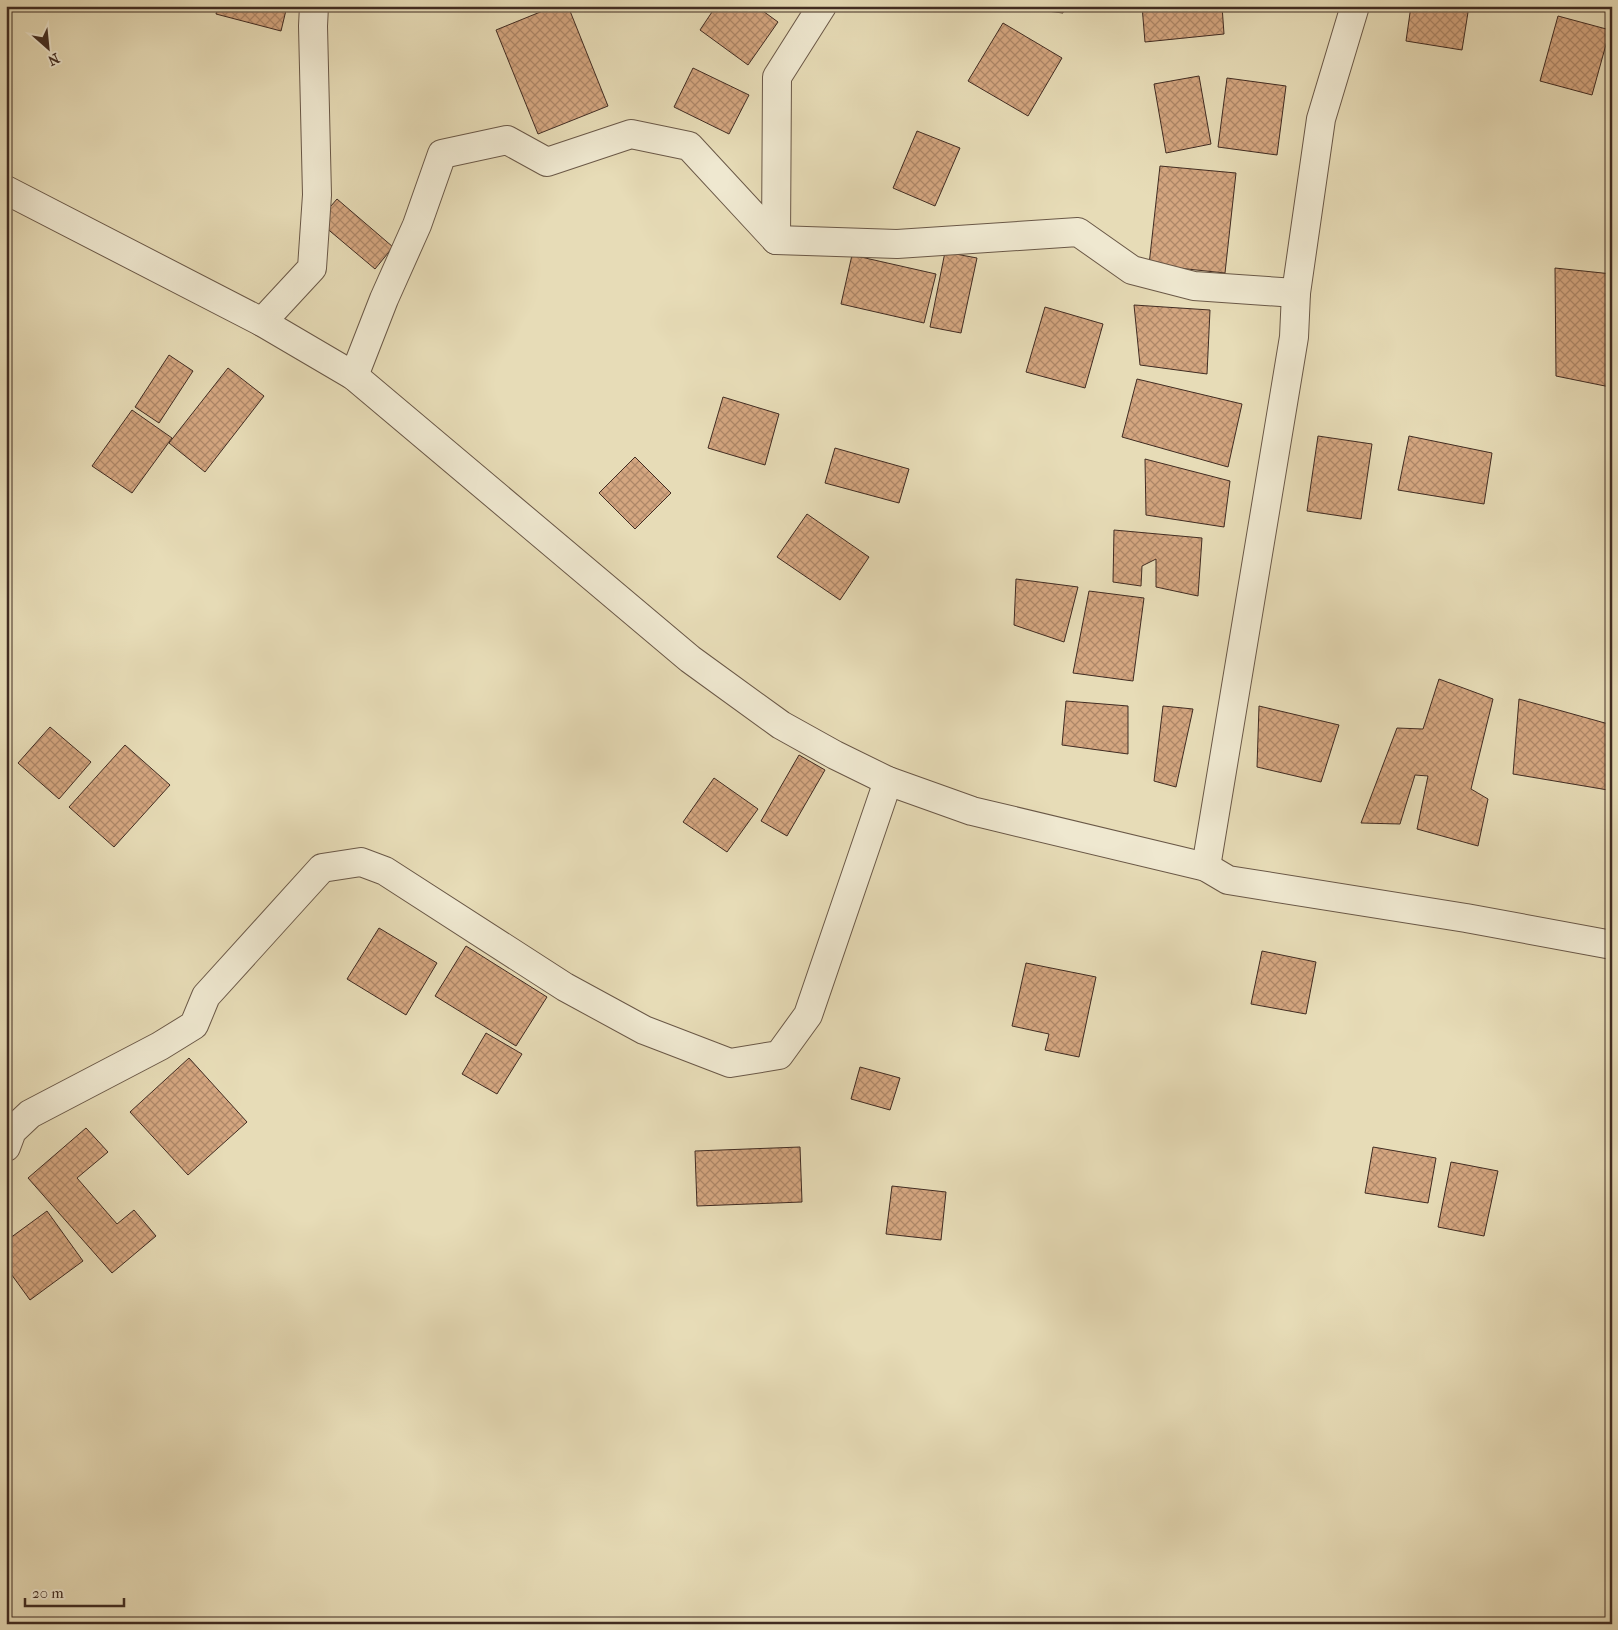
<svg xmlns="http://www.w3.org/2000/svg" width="1618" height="1630" font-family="'IM FELL French Canon',serif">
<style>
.building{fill:url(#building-cross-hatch);stroke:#412c22}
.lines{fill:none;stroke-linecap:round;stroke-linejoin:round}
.minor-casing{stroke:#6a5847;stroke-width:30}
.tertiary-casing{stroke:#6a5847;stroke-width:30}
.minor{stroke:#efe8d0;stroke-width:28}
.tertiary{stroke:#efe8d0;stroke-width:28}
</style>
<defs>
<pattern id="building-cross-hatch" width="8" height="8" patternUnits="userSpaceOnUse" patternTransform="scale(1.25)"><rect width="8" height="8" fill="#d4a680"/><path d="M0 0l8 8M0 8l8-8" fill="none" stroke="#ae8768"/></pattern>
</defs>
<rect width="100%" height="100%" fill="#e7dcb7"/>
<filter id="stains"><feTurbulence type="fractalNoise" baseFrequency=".004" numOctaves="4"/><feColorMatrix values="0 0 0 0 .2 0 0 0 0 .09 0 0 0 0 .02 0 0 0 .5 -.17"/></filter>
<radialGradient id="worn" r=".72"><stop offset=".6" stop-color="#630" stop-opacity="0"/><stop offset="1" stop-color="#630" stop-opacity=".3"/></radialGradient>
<!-- building -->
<g class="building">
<polygon points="218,6 287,6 281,31 216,14"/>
<polygon points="555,6 568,6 608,106 538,134 496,30"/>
<polygon points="716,6 756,6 778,22 748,65 700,30"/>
<polygon points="1040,6 1064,6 1063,13 1039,10"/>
<polygon points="1142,6 1222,6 1224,34 1145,42"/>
<polygon points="1411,6 1469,6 1462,50 1406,41"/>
<polygon points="1558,16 1610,30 1592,95 1540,81"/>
<polygon points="1003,23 1062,58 1028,116 968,81"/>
<polygon points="693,68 749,95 729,134 674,107"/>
<polygon points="1199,76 1211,144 1166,153 1154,84"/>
<polygon points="1227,78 1286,86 1277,155 1218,147"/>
<polygon points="917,131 960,148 935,206 893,188"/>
<polygon points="1160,166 1236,173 1225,273 1149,265"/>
<polygon points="337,199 393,247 375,269 318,221"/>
<polygon points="945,252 977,258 961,333 930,327"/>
<polygon points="852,255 936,274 924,323 841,304"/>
<polygon points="1555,268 1612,274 1610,387 1556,376"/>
<polygon points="1134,305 1210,310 1207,374 1140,365"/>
<polygon points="1045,307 1103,324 1085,388 1026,372"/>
<polygon points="169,355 193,371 159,423 135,407"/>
<polygon points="228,368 264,396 205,472 169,443"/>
<polygon points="1137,379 1242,404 1228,467 1122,437"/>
<polygon points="723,397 779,414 765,465 708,448"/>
<polygon points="132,410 172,438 132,493 92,466"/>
<polygon points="1318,436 1372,444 1361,519 1307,511"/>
<polygon points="1409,436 1492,453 1484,504 1398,490"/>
<polygon points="835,448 909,469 899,503 825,483"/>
<polygon points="635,457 671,493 635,529 599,493"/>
<polygon points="1145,459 1230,481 1224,527 1146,515"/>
<polygon points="807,514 869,557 840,600 777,557"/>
<polygon points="1114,530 1202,538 1198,596 1156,587 1156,559 1142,566 1141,586 1113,582"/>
<polygon points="1016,579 1078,587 1064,642 1014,625"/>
<polygon points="1089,591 1144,598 1133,681 1073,673"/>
<polygon points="1439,679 1493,699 1471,789 1488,799 1478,846 1417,829 1428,776 1415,775 1400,824 1361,823 1397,728 1423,729"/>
<polygon points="1519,699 1612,725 1612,761 1608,790 1513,774"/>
<polygon points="1066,701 1128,706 1128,754 1062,745"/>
<polygon points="1163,706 1193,709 1176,787 1154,781"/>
<polygon points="1259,706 1339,725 1321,782 1257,767"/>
<polygon points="50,727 91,762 59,799 18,763"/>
<polygon points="125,745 170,785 114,847 69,807"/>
<polygon points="799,755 825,770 787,836 761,821"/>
<polygon points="714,778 758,809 727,852 683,822"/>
<polygon points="379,928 437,963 406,1015 347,979"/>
<polygon points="466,946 547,997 516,1046 435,996"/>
<polygon points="1262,951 1316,962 1306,1014 1251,1004"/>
<polygon points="1026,963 1096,977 1079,1057 1045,1050 1049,1034 1012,1026"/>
<polygon points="486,1033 522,1054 497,1094 462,1074"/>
<polygon points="189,1058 247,1122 188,1175 130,1112"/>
<polygon points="860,1067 900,1078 890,1110 851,1099"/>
<polygon points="86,1128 108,1152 77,1178 117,1224 134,1210 156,1236 112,1273 28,1178"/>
<polygon points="800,1147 802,1202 697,1206 695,1151"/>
<polygon points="1373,1147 1436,1158 1428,1203 1365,1193"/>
<polygon points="1451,1162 1498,1171 1484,1236 1438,1227"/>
<polygon points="892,1186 946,1192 941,1240 886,1234"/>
<polygon points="47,1211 83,1261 30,1300 6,1267 6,1241"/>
</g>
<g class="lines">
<!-- minor casing -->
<g class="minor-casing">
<g id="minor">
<polyline points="776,240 777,77 822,6"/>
<polyline points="262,322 312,268 317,195 313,26 314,6"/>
<polyline points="354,376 384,299 417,225 442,154 507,140 547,162 631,134 689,146 776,240 897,244 1078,232 1132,270 1194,286 1296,293"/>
<polyline points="1206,867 1294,337 1296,293 1321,119 1355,6"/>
<polyline points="6,1147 12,1131 30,1114 160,1046 194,1025 206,996 322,868 361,862 385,871 565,987 644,1030 730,1063 779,1055 808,1015 888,781"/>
</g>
</g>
<!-- tertiary casing -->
<g class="tertiary-casing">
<polyline id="tertiary" points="6,190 262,322 354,376 690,659 781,725 835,755 888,781 972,811 1206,867 1228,880 1466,918 1612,945"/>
</g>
<!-- minor -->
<use href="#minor" class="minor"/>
<!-- tertiary -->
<use href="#tertiary" class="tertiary"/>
</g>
<!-- margin -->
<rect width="1618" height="1630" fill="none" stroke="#e7dcb7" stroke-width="25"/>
<rect x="8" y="8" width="1603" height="1615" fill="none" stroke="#412c22" stroke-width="2.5"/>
<rect x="12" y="12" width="1593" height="1605" fill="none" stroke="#412c22"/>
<!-- north arrow -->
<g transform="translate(48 48) rotate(153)" stroke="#efe8d0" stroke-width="4" paint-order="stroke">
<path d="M0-4L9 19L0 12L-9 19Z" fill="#412c22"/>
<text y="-8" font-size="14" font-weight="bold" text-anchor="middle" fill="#412c22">N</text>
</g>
<!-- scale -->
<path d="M25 1598v8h99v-8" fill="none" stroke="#412c22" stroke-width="2.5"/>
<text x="32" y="1598" font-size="15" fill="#412c22" stroke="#efe8d0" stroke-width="4" paint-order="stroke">20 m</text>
<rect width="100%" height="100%" filter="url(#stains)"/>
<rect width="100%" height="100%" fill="url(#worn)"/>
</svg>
